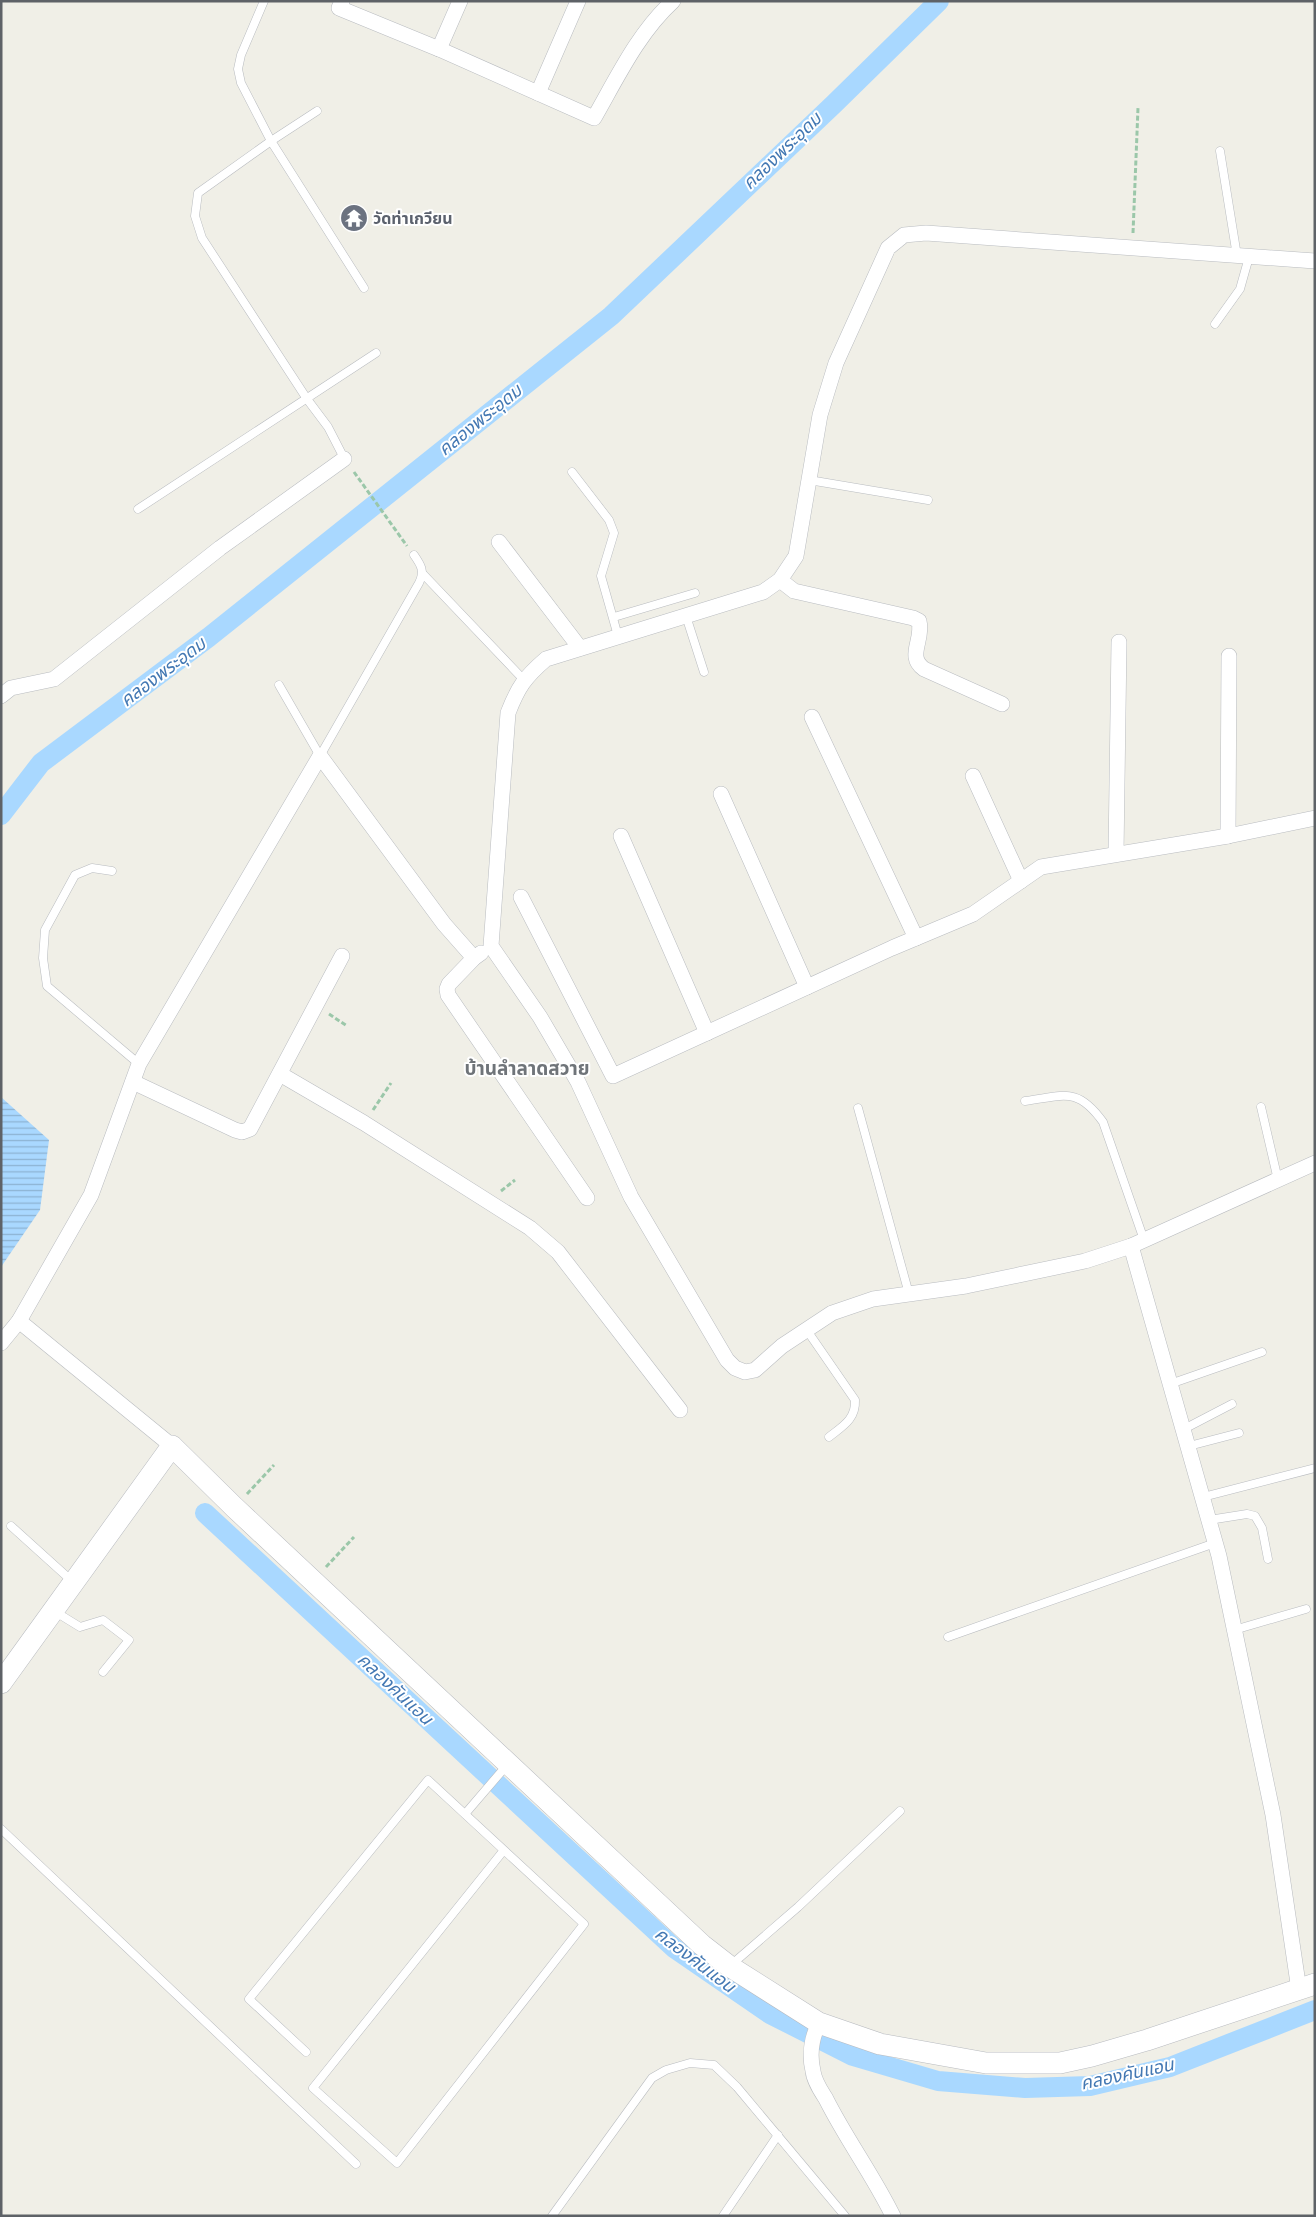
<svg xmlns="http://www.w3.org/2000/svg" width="1316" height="2217" font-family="Barlow,'Noto Sans Thai',sans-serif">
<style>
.water{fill:url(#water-rules)}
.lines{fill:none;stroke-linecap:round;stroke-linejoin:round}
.canal{stroke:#a9d8ff;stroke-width:20}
.lane-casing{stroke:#b9bcc0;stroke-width:9}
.street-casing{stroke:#b9bcc0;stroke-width:16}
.secondary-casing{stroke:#b8bbc0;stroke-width:22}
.path{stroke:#9bc7a9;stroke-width:3;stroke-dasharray:5 2.5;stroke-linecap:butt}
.lane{stroke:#fff;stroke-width:8}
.street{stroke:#fff;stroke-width:15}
.secondary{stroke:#fff;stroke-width:21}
.labels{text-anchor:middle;stroke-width:4;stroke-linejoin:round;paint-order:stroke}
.worship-label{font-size:16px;font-weight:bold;fill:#5b616d;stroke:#fff;text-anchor:start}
.water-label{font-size:18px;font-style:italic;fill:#4378b3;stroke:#fff}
.quarter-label{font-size:19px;font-weight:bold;fill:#6f7479;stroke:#fff}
</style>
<defs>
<pattern id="water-rules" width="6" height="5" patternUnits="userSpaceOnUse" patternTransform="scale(1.25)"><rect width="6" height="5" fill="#a9d8ff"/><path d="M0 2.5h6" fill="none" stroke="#8db3d2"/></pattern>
</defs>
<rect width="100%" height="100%" fill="#f0efe7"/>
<!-- water -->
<polygon class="water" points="1,1097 49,1140 40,1210 1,1267"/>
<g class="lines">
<!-- canal -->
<g class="canal">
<polyline points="1,815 41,763 209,637 611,316 834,104 939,1"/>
<polyline points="205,1513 674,1948 770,2014 853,2056 938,2081 1025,2088 1090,2086 1170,2067 1315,2010"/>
</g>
<!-- lane casing -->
<g class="lane-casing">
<g id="lane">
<polyline points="264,1 241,55 238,69 241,83 271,141 364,288"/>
<polyline points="317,111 271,141 198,193 195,216 202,238 307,399 328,427 345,460"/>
<polyline points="1220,151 1237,256"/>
<polyline points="1215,324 1240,289 1249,257"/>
<polyline points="572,472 609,520 614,533 601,576 618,636"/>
<polyline points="809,480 928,500"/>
<polyline points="138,509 376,353"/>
<polyline points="423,574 524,680"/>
<polyline points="686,616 704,672"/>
<polyline points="614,617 695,593"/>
<path d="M279 685 320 756 419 583C425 571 421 565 414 555"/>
<polyline points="112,871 92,868 75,875 45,930 43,958 47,986 139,1064"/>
<path d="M1025 1101C1064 1096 1077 1086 1103 1122L1144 1240"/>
<polyline points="1261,1107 1278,1180"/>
<polyline points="858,1108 909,1294"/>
<path d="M806 1329 855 1400C856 1419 843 1426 829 1437"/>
<polyline points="1170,1384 1262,1352"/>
<polyline points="1184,1429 1232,1404"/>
<polyline points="1189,1446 1239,1433"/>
<polyline points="1203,1497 1315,1468"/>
<polyline points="1209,1520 1247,1514 1255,1516 1262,1528 1268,1559"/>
<polyline points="11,1526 73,1582"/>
<polyline points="54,1611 80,1627 103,1620 129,1640 103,1672"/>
<polyline points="1234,1630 1306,1609"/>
<polyline points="948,1637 1215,1543"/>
<polyline points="465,1814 507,1765"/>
<polyline points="1,1829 356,2164"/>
<polyline points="731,1965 798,1907 900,1811"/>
<polyline points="306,2052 249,1999 428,1780 584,1924 397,2163 313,2088 504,1850"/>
<polyline points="552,2216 652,2078 666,2070 690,2063 714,2065 737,2087 845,2216"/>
<polyline points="723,2216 778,2135"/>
</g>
</g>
<!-- street casing -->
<g class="street-casing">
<g id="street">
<path d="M342 1 339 8 439 49 594 118C617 78 638 33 673 1"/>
<polyline points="439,49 460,1"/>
<polyline points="538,93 578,1"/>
<path d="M1315 261 926 233 904 235 888 248 836 363 820 415 796 556 780 580 763 592 546 659C525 677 518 687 508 713L491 946 540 1017 578 1082 631 1197 727 1360 735 1368 745 1372 755 1370 782 1346 832 1313 873 1299 966 1286 1085 1261 1131 1246 1315 1163"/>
<polyline points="499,542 580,648"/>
<path d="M780 580 794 591 913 618 919 621C924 640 906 656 924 669L1002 704"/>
<polyline points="1,696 11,688 54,679 220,548 344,459"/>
<polyline points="812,717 916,938"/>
<polyline points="973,776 1021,881"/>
<polyline points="721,794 807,987"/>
<polyline points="621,836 707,1033"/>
<polyline points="1228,836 1229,656"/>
<polyline points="1116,854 1119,642"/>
<polyline points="521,897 613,1076 892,948 973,914 1041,867 1228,836 1315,818"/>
<polyline points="481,953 474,958 449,984 447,989 448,995 587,1198"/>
<polyline points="280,1074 364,1123 530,1228 558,1252 680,1410"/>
<polyline points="133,1082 235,1130 242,1132 250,1129 342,956"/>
<polyline points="1131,1246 1219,1556 1273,1815 1299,1990"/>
<polyline points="19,1321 172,1446"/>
<polyline points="1,1343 19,1321 91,1195 139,1064 320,756 444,924 474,958"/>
<path d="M819 2023C811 2039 809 2054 813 2071 814 2081 821 2091 826 2099 846 2139 873 2175 893 2216"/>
</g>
</g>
<!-- secondary casing -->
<g class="secondary-casing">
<polyline id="secondary" points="1,1683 172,1446 234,1507 702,1945 729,1966 819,2023 880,2044 986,2063 1060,2063 1092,2056 1147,2040 1315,1984"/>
</g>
<!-- path -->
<g class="path">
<polyline points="1133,233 1138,108"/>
<polyline points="354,472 407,546"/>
<polyline points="329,1014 347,1026"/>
<polyline points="373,1110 391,1083"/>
<polyline points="501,1191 515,1180"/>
<polyline points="247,1494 274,1465"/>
<polyline points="326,1567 354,1537"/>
</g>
<!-- lane -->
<use href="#lane" class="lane"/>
<!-- street -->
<use href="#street" class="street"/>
<!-- secondary -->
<use href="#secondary" class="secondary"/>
</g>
<!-- icons -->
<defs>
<g id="temple-disc" transform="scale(1.4375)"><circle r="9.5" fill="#6b7280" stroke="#fff"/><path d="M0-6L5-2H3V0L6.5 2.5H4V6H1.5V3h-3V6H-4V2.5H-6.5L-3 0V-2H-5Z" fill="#fff"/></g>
</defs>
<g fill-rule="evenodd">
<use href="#temple-disc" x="354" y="218"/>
</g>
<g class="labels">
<!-- worship labels -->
<g class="worship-label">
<text x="373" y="224">วัดท่าเกวียน</text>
</g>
<!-- water labels -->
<g class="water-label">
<text transform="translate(782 151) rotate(-44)" y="6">คลองพระอุดม</text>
<text transform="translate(480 420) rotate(-39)" y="6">คลองพระอุดม</text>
<text transform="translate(163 672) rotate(-37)" y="6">คลองพระอุดม</text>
<text transform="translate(395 1689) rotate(43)" y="6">คลองคันแอน</text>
<text transform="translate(695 1960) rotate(37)" y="6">คลองคันแอน</text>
<text transform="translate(1127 2074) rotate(-12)" y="6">คลองคันแอน</text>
</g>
<!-- quarter labels -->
<g class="quarter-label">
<text x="527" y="1075">บ้านลำลาดสวาย</text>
</g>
</g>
<!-- border -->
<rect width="1316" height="2217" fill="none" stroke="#5e6267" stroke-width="5"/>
</svg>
